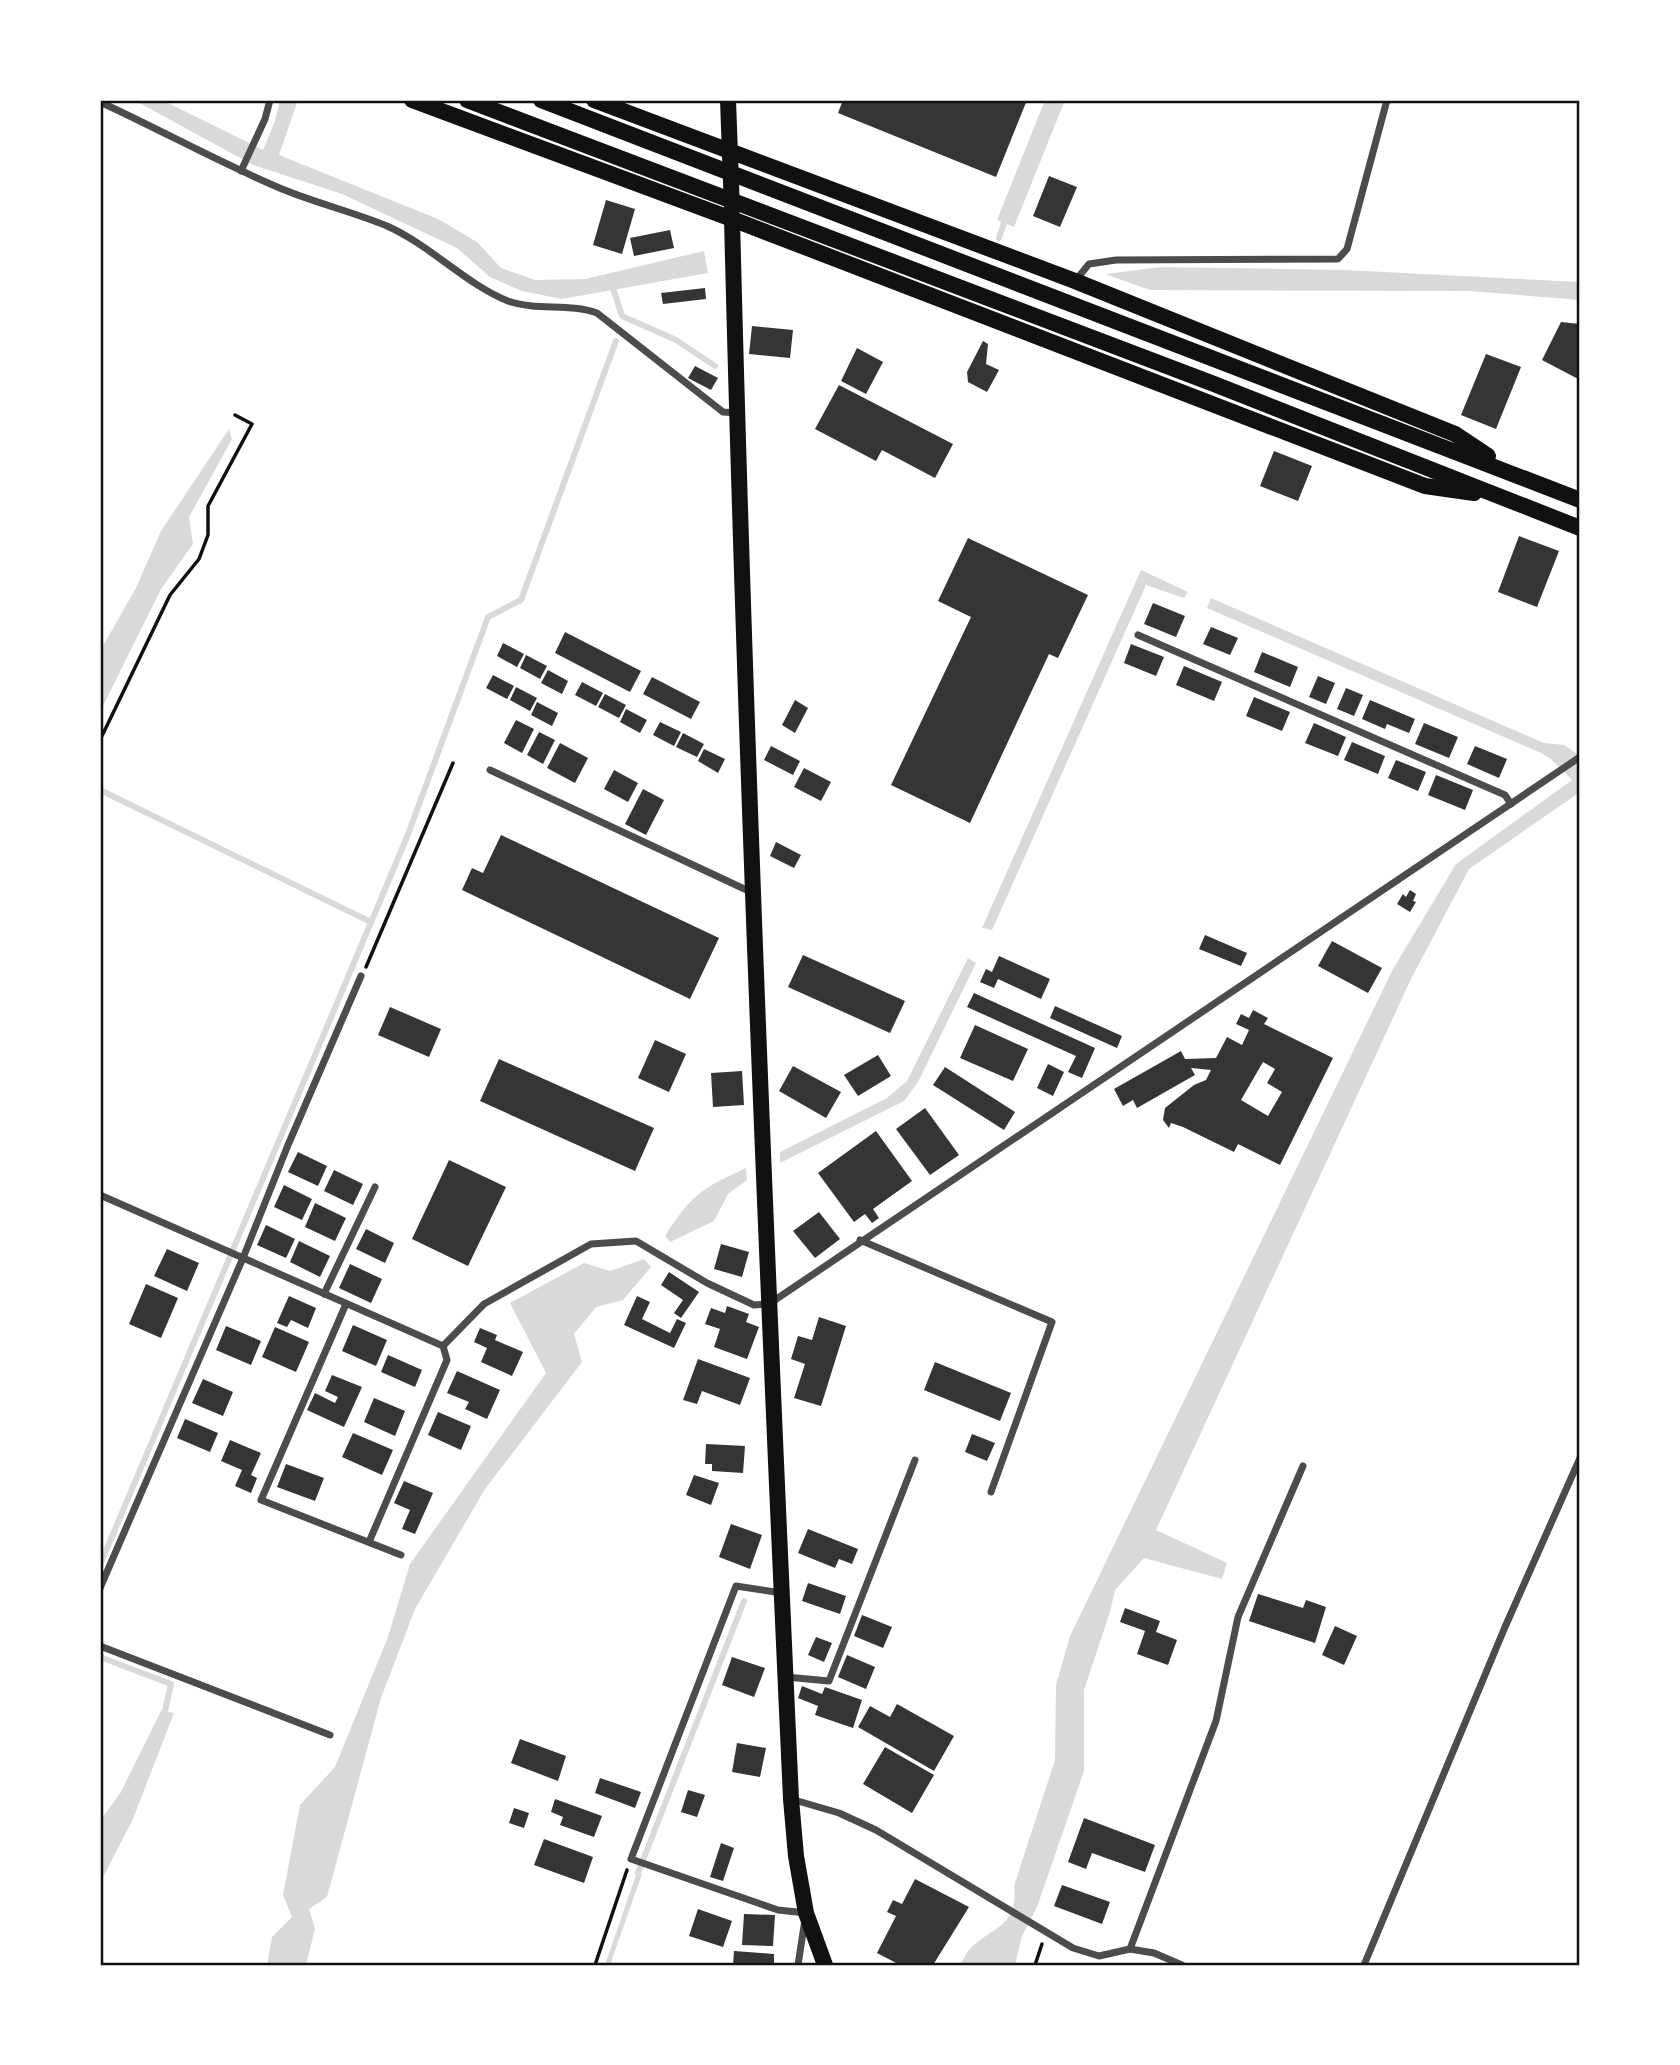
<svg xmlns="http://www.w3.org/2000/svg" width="1680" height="2065" font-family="'PT Sans Narrow',sans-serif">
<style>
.water{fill:#d9d9d9}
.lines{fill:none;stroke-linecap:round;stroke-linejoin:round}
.stream{stroke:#d9d9d9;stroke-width:6}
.building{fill:#353535;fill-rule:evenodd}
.path{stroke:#111;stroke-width:3.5}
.minor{stroke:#4c4c4c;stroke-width:7}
.primary{stroke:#111;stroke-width:16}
.trunk{stroke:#111;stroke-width:16}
.neatline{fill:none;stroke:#111;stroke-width:2.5}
</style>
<rect width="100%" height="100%" fill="#fff"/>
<!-- water -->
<g class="water">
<polygon points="134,100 162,100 263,150 275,121 280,100 298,100 279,155 438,219 477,242 501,268 535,280 585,279 704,251 708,273 562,299 522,291 490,277 457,248 342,194 253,165"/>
<polygon points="1045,100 1065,100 1014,227 997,220"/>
<polygon points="1162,267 1345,270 1580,282 1580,300 1469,291 1150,290 1105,274"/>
<polygon points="229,429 232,439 189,517 193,544 161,589 100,712 100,651 136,588 161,531"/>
<polygon points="1141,570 1188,592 1184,598 1146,585 992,930 982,928"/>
<path d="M1211 598 1544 743 1564 745 1580 756V792L1469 869 1411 979 1156 1530 1227 1563 1222 1579 1144 1558 1115 1590 1110 1612 1084 1690V1771L1037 1907 1022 1936 1015 1965H960C963 1961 965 1954 969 1950 990 1927 1019 1928 1014 1886L1055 1760 1056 1685 1070 1636 1393 969 1456 864 1572 780 1551 759 1541 753 1207 608Z"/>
<polygon points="968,958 976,963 918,1082 904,1101 780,1163 780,1152 887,1098 907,1081"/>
<path d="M746 1168 747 1180 728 1194 714 1221 670 1242 665 1236C692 1194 701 1189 746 1168Z"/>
<polygon points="644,1259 651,1267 623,1300 596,1307 574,1334 582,1362 485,1489 415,1609 381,1698 327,1897 309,1909 315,1929 306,1965 267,1965 272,1937 292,1917 283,1895 300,1805 335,1767 388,1637 410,1564 546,1373 510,1303 584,1263 610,1271"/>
<polygon points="161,1711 174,1713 133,1819 100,1883 100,1821 121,1792"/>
<polygon points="637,1872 642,1874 610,1965 605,1965"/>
</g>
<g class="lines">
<!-- stream -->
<g class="stream">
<polyline points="999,238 1004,223"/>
<polyline points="611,282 622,316 676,340 715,366"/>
<polyline points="100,790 371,922"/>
<polyline points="100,1565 407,837 488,617 521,600 616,341"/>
<polyline points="100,1657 171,1684 165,1711"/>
<polyline points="638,1873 744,1601"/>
</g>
</g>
<!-- building -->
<g class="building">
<polygon points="843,100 1027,100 996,177 838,113"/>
<polygon points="1049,176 1077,187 1060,227 1033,216"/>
<polygon points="606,200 635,209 622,254 593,245"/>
<polygon points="670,230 674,248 634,256 630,238"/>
<polygon points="705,288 706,299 663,304 661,293"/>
<polygon points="1561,322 1580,324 1580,380 1542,360"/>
<polygon points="752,326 793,330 790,358 749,354"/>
<polygon points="983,341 988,344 986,364 999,370 987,392 968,382 967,372"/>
<polygon points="857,348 883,362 866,394 841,381"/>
<polygon points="1486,354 1521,367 1496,429 1461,415"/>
<polygon points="695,366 718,378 711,390 688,378"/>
<polygon points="839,385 953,444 935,478 882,450 876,461 815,429"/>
<polygon points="1274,451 1312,466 1298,501 1260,486"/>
<polygon points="1519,536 1559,551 1537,607 1498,592"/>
<polygon points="968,538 1088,595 1058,658 1049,654 970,823 891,785 971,617 938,601"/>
<polygon points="1153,603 1185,616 1176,637 1144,624"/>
<polygon points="1211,627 1238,638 1230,655 1203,644"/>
<polygon points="565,632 641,671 630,692 555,653"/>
<polygon points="503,643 524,654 517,667 497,656"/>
<polygon points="1131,644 1164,657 1156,676 1124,663"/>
<polygon points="1262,652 1298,667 1290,687 1254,672"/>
<polygon points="526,655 547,666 540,679 520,668"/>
<polygon points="1184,666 1222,682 1214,701 1176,685"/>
<polygon points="548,670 568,681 562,694 541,683"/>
<polygon points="493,675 514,686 507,699 486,688"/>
<polygon points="1318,676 1335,683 1326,704 1309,697"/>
<polygon points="652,677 700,702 691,719 643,694"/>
<polygon points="582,682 603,693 596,706 575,695"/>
<polygon points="516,687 537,698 530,711 510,700"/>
<polygon points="1346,688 1363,695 1354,716 1337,709"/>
<polygon points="605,694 626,705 619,718 598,707"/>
<polygon points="1254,697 1290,712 1282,731 1246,716"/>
<polygon points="795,700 808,708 795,733 782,725"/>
<polygon points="1370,700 1415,719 1409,733 1387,724 1385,729 1362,719"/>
<polygon points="537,702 558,713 552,726 531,715"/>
<polygon points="626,709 647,720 640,733 620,722"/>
<polygon points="516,720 534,729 522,753 504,743"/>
<polygon points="660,722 681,732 674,746 653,735"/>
<polygon points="1314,723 1346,737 1338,756 1305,743"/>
<polygon points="1424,723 1458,737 1449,758 1415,744"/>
<polygon points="539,732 555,740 543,764 527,755"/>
<polygon points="683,733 704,744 697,757 676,747"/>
<polygon points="1352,742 1385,756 1378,774 1344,760"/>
<polygon points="560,743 588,758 575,783 547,768"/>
<polygon points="771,746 800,761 793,775 764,760"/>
<polygon points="1475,746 1507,759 1499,778 1467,764"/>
<polygon points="704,749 725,759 718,773 698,761"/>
<polygon points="1396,760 1426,772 1418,791 1388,778"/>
<polygon points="804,768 831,782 821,801 794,787"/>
<polygon points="614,770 638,783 628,802 604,789"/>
<polygon points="1436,775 1473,790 1465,810 1428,795"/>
<polygon points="643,789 664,800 646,835 625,824"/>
<polygon points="501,835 719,938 690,999 462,890 472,868 483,873"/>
<polygon points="776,842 801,855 794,868 770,856"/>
<polygon points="1410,890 1416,894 1413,901 1416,902 1410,912 1397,904 1403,894 1406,897"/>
<polygon points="1205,935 1247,953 1241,966 1199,949"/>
<polygon points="1332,941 1382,968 1368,993 1318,966"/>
<polygon points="803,955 905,1001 890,1033 788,987"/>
<polygon points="999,956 1050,979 1041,999 998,979 994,988 980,982 986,969 992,972"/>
<polygon points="974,993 1095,1048 1082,1078 1068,1072 1076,1056 967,1007"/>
<polygon points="1055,1006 1122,1036 1117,1048 1050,1018"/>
<polygon points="390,1007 441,1029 429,1057 378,1035"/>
<path d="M1253 1010 1268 1018 1264 1024 1333 1058 1280 1165 1238 1144 1234 1152 1183 1127 1171 1123 1169 1128 1163 1120 1165 1108 1194 1085 1206 1080 1211 1070 1191 1068 1195 1075 1137 1108 1133 1100 1123 1106 1114 1089 1181 1051 1185 1059 1216 1058 1227 1037 1242 1045 1249 1030 1236 1024 1241 1014 1249 1018ZM1263 1062 1275 1069 1267 1083 1282 1092 1268 1116 1241 1100Z"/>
<polygon points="975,1025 1028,1049 1013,1081 960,1058"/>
<polygon points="655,1040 686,1054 669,1092 638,1078"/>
<polygon points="878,1055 891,1076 858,1096 844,1075"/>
<polygon points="499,1059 654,1128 635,1171 480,1101"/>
<polygon points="1048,1064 1064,1072 1053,1096 1037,1088"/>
<polygon points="793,1066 841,1092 826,1118 779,1091"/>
<polygon points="945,1067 1015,1112 1004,1130 933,1085"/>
<polygon points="742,1071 744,1105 713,1107 711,1073"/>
<polygon points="925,1108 959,1155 930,1175 896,1129"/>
<polygon points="876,1131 912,1181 873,1209 879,1218 872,1223 865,1214 854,1222 818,1173"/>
<polygon points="298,1152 327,1166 318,1186 288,1172"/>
<polygon points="449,1160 506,1187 468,1266 412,1239"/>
<polygon points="334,1170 363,1184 353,1205 324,1191"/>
<polygon points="284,1185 312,1199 302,1220 274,1207"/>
<polygon points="315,1203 346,1218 335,1241 305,1227"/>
<polygon points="819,1212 840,1239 815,1258 793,1231"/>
<polygon points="266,1225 295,1239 286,1258 257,1245"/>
<polygon points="366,1229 394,1243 385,1263 356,1249"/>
<polygon points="299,1241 330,1256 320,1277 290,1262"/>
<polygon points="721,1244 749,1252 742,1277 714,1269"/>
<polygon points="167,1249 199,1263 187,1291 154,1276"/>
<polygon points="350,1264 382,1279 371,1303 339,1288"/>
<polygon points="669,1272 699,1292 681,1318 674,1313 683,1300 661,1285"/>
<polygon points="146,1284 178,1298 161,1338 129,1324"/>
<polygon points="289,1296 316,1308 308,1328 291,1320 287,1327 277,1323"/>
<polygon points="637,1296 650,1302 642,1319 670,1333 677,1319 686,1323 674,1348 624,1325"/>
<polygon points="727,1306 749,1314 746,1322 759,1327 747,1359 714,1347 720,1329 705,1324 711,1308 725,1313"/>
<polygon points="819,1317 846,1326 821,1406 794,1398 805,1364 791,1359 798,1336 812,1340"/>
<polygon points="353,1325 387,1340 376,1366 342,1351"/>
<polygon points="226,1326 261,1341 251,1365 216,1350"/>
<polygon points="275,1327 309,1342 296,1372 262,1357"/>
<polygon points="480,1328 497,1335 495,1340 523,1352 512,1376 481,1362 487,1348 474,1342"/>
<polygon points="388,1355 422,1370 415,1387 381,1372"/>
<polygon points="698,1359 750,1378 740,1405 702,1391 697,1404 683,1400"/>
<polygon points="935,1362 1011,1393 1000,1421 924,1390"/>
<polygon points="457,1371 500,1390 487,1419 465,1409 469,1402 447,1393"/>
<polygon points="332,1375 362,1387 344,1427 307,1410 315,1393 335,1403 338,1397 325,1391"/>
<polygon points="203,1379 233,1392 223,1416 192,1403"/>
<polygon points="374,1398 405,1411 395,1436 364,1422"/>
<polygon points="438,1412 471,1426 461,1450 428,1435"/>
<polygon points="185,1419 218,1433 210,1452 177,1438"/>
<polygon points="353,1433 393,1450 382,1475 342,1457"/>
<polygon points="972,1434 995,1443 987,1461 965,1452"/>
<polygon points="230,1440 261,1453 251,1475 257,1478 251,1493 235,1486 242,1470 221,1461"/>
<polygon points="706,1444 745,1446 743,1473 712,1471 712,1464 705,1464"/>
<polygon points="286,1464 324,1478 315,1501 277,1487"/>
<polygon points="694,1475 719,1483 711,1505 686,1495"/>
<polygon points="404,1481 433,1493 415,1534 402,1529 410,1510 394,1503"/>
<polygon points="731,1524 762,1535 750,1569 719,1557"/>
<polygon points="808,1529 858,1549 852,1564 839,1559 835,1568 798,1553"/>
<polygon points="808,1583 846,1596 840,1614 802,1601"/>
<polygon points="1258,1594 1303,1608 1306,1600 1326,1607 1315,1643 1249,1621"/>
<polygon points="1125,1608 1160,1621 1156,1632 1177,1640 1168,1665 1137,1654 1145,1631 1120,1622"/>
<polygon points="862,1615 892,1627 883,1648 854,1636"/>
<polygon points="1335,1626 1357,1636 1344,1665 1322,1655"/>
<polygon points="816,1637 832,1643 824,1662 808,1655"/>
<polygon points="847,1655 875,1667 866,1689 838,1677"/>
<polygon points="732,1657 765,1668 754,1697 722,1685"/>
<polygon points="802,1686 822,1694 825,1687 862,1700 853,1728 815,1715 818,1706 798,1698"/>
<polygon points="897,1704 954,1736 934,1771 858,1727 870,1706 890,1717"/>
<polygon points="520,1739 566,1756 558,1781 511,1763"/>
<polygon points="737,1743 766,1748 760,1777 732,1772"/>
<polygon points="885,1747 934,1775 912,1813 863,1784"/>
<polygon points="600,1778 641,1792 635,1808 595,1793"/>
<polygon points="688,1790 705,1795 697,1817 681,1812"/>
<polygon points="555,1799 602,1816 594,1837 560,1825 563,1817 551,1812"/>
<polygon points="514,1808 529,1813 524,1828 509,1823"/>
<polygon points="1084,1818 1155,1845 1145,1872 1092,1853 1086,1869 1068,1862"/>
<polygon points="544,1839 593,1857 584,1883 534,1865"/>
<polygon points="721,1843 734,1848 723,1881 710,1877"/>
<polygon points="915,1879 969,1907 933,1965 900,1965 877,1953 896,1916 887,1912 893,1900 902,1904"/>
<polygon points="1062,1885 1110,1902 1102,1924 1054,1906"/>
<polygon points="698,1909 732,1921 723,1947 689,1936"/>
<polygon points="744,1914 775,1915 773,1946 742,1945"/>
<polygon points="734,1951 774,1954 774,1965 733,1965"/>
</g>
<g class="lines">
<!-- path -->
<g class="path">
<polyline points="100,740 170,595 199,559 208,535 208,506 252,424 235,415"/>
<polyline points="366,967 453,763"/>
<polyline points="595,1965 627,1870"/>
<polyline points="1035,1965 1042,1944"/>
</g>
<!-- minor -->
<g class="minor">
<path d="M100 102C161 130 220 163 282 189 316 203 353 212 387 226 430 245 467 285 508 301 537 311 569 303 597 313L723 412 737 413"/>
<polyline points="241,171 265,119 270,100"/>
<polyline points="1075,281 1089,264 1116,260 1338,259 1347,249 1387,100"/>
<polyline points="1138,635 1505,795 1511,804"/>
<polyline points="490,770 753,893"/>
<polyline points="100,1195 443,1346 484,1304 591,1244 636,1241 707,1283 754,1305 769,1304 1580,757"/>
<polyline points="860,1240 1052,1322 991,1492"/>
<polyline points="324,1294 375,1187"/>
<polyline points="346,1304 261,1500 401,1555"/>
<polyline points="369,1542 447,1360 443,1346"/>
<polyline points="100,1588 243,1258 288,1145 361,976"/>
<polyline points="782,1593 736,1586 631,1859 778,1910 806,1913 798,1965"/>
<polyline points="100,1646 330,1735"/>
<polyline points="786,1677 829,1681 915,1460"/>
<polyline points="791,1799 839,1813 876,1830 1073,1948 1099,1956 1130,1949 1154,1953 1182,1965"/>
<polyline points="1130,1949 1216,1721 1238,1617 1303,1466"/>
<polyline points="1364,1965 1505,1627 1580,1458"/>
</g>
<!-- primary -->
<path class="primary" d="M732 219C745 746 767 1272 791 1799L796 1856 806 1913 825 1965"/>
<!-- trunk -->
<g class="trunk">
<polyline points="412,100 732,219 1425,486 1474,493"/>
<polyline points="467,100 1214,384 1580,528"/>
<polyline points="541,100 1580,500"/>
<polyline points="594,100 1075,281 1455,434 1488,456"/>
<polyline points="728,100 732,210"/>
</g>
</g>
<!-- border -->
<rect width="1680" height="2065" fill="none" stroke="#ffffff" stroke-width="203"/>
<rect x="102" y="102" width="1476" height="1862" class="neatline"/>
</svg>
